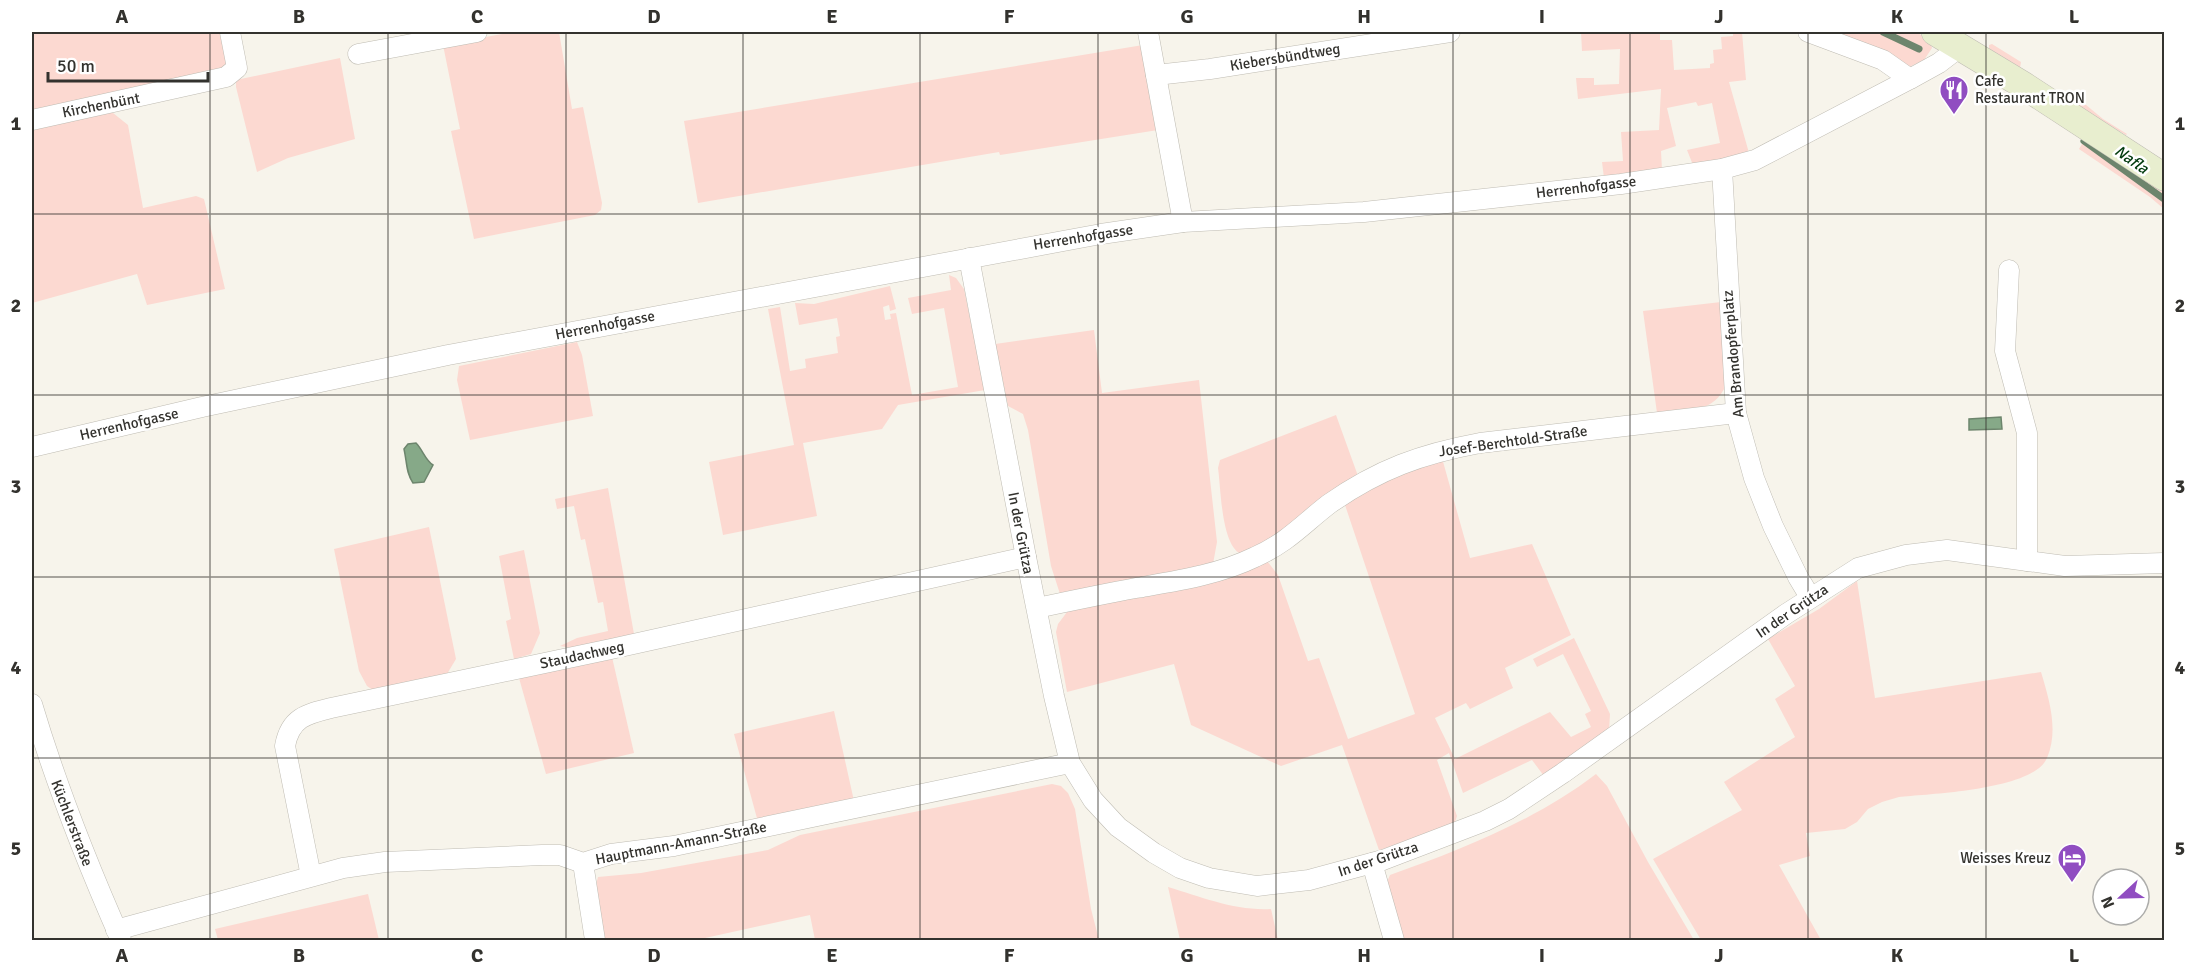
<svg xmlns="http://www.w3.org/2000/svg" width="2196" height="972" font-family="Signika,sans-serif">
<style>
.green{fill:#fcd9d1}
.water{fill:#86a988;stroke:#6d856d;stroke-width:1.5}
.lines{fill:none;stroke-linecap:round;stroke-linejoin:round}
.stream{stroke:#6d856d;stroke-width:7}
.minor-casing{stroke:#bfbcb3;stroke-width:21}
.secondary-casing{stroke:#bfbcb3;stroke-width:28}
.minor{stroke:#fff;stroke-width:20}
.secondary{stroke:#e8eecf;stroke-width:27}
.grid{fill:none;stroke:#33322e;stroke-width:1.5;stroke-opacity:0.55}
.labels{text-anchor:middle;stroke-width:5;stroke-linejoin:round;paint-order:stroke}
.street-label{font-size:15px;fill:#33322e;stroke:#fff}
.poi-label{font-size:15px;fill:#33322e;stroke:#fff;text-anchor:start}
.water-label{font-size:16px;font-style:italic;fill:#013a0d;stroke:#fff}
.neatline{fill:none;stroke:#33322e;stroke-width:2}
.grid-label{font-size:20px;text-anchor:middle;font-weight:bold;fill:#33322e}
</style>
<rect width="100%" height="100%" fill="#f7f4eb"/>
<!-- green -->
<g class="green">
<polygon points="32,32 224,32 228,54 226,68 32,114"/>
<polygon points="513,32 559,32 572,109 583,107 602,203 601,210 595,215 474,239 451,131 460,129 443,45"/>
<polygon points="1581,32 1660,32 1660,40 1672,40 1674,70 1710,68 1710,64 1714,63 1713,50 1722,49 1721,37 1733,36 1733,32 1742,32 1746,80 1729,82 1749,153 1693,165 1687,150 1720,143 1712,103 1698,106 1696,102 1667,108 1676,146 1661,151 1662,170 1604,178 1602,162 1623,161 1621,132 1659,130 1661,89 1578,99 1576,78 1594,78 1594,85 1619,84 1620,49 1582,51"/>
<polygon points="1825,32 1916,32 1930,40 1932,48 1924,60 1909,67"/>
<polygon points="1992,44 2021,62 2020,68 1989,50 1989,45"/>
<polygon points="1143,45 1158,130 1000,155 999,152 698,203 684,121"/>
<polygon points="340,58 355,139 288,158 257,172 236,87 236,80"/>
<polygon points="2080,100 2103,119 2127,134 2126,135 2081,109 2077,104 2077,101"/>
<polygon points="103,111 113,113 128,125 143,208 196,196 204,199 225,289 147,305 137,274 32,303 32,125"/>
<polygon points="2086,137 2164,191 2164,209 2150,197 2079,149"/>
<polygon points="949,275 956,278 964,289 985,390 898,405 882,429 803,443 817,516 723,535 709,462 794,445 768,309 780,307 790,371 806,368 805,359 838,353 836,337 840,336 837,318 799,325 795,303 814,304 890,286 896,309 890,311 889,305 883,307 885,320 891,319 890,314 896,313 912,395 958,387 944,308 912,314 908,298 951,290"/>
<path d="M1721 302 1727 383C1714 415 1686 410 1657 413L1643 311Z"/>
<polygon points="1094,330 1102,393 1199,380 1217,542 1213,564 1060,594 1051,566 1028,430 1023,414 1008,406 995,344"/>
<polygon points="577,342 582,355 593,416 470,440 457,380 459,366"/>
<path d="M1336 415 1358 476 1276 535 1241 554C1221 545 1221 488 1218 468L1220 460Z"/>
<polygon points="1442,458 1470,558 1532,544 1571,635 1505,668 1513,688 1470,709 1466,703 1435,718 1455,759 1550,712 1571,737 1591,727 1585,714 1591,711 1563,654 1537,667 1533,659 1574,638 1610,714 1609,731 1544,776 1532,760 1463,793 1449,753 1437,760 1457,816 1455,822 1419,838 1379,850 1342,745 1281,766 1191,725 1174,664 1067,692 1056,632 1058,624 1067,612 1066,608 1267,561 1278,575 1308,661 1319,658 1348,739 1415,714 1344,502 1364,489"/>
<polygon points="608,488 634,634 571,648 560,646 577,638 608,631 603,602 598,603 585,539 581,540 574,506 557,509 555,499"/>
<polygon points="429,527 456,659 447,674 373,690 367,686 359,671 334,549"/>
<polygon points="524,550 540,633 531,654 514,659 506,621 511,619 499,556"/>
<path d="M1857 581 1875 698 2041 672C2049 699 2059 730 2047 758 2034 790 1930 794 1899 797L1882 802 1868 809 1857 822 1845 829 1806 833 1810 856 1779 865 1821 940H1701L1653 859 1742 810 1724 782 1795 737 1775 699 1795 686 1768 639 1819 609Z"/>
<polygon points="612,657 634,753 546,774 519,678"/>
<polygon points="834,711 854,801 758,822 734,734"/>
<path d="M1596 774 1607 786 1648 862 1694 940H1402L1387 882 1390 875C1461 850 1536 820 1596 774Z"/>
<polygon points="1052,784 1061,786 1068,793 1075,809 1091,909 1099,940 815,940 810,915 696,940 603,940 595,888 598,877 641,873 768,850 800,835"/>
<path d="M1168 887C1202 897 1235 911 1271 909L1278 940H1180Z"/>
<polygon points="368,894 379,940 218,940 215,929"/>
</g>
<!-- water -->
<g class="water">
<polygon points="2001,417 2002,429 1969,430 1969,419"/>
<path d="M416 443C423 450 425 460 433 465L424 482 413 483C406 473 407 462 404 449L408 444Z"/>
</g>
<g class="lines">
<!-- stream -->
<g class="stream">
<polyline points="1883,32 1919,49"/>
<polyline points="2084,141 2164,199"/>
</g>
<!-- minor casing -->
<g class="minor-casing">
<g id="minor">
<polyline points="1148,32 1183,222"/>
<polyline points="1808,32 1883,60 1910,79"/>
<polyline points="358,54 477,32"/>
<polyline points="1156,75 1210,69 1450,32"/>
<polyline points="32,120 226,77 237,68 230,32"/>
<polyline points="1722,169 1736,413 1754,478 1773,526 1798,577 1810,597"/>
<polyline points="969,258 1026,557 1054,696 1070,763 1093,800 1118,827 1154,853 1180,868 1209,878 1257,886 1309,880 1383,860 1485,821 1509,809 1563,773 1786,614 1858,568 1906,555 1947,550 2065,566 2164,563"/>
<polyline points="2009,270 2005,351 2027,433 2027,561"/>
<polyline points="32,447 202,407 448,355 1101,234 1183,222 1364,212 1621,184 1722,169 1755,160 1910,79 1939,63 1952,53 1957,45"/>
<path d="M1037 608C1070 601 1103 594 1136 588 1176 581 1218 575 1255 557 1287 543 1303 524 1329 504 1379 469 1421 454 1480 443L1736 413"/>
<path d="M32 704C56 785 87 863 121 940"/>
<polyline points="583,863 595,940"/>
<polyline points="1372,863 1394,940"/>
<path d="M311 876 285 746C290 718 306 714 331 708L611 649 1026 557"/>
<polyline points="116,930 343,868 385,862 542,855 560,855 583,863 611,854 674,846 1070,763"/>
</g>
</g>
<!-- secondary casing -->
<g class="secondary-casing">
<polyline id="secondary" points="1935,32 2023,85 2164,177"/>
</g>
<!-- minor -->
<use href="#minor" class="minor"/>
<!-- secondary -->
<use href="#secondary" class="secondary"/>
</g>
<!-- grid -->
<path class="grid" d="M210 32V940M388 32V940M566 32V940M743 32V940M920 32V940M1098 32V940M1276 32V940M1453 32V940M1630 32V940M1808 32V940M1986 32V940M32 214H2164M32 395H2164M32 577H2164M32 758H2164"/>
<!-- icons -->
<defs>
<g id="restaurant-pin" transform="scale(1.5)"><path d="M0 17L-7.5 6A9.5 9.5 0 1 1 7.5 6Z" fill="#904dc1" stroke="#fff"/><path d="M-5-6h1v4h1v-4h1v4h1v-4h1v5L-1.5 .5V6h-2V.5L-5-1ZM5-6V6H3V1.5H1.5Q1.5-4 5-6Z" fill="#fff"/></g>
<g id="hotel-pin" transform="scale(1.5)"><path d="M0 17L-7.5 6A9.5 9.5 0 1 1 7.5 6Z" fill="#904dc1" stroke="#fff"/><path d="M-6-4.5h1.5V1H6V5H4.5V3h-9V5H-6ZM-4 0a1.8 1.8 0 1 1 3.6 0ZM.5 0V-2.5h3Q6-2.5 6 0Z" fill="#fff"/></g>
</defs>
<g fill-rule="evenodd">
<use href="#restaurant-pin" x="1954" y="90"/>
<use href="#hotel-pin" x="2072" y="858"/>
</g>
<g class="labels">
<!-- street labels -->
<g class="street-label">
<text transform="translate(1285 57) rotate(-9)" y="5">Kiebersbündtweg</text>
<text transform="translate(101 105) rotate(-11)" y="5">Kirchenbünt</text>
<text transform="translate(1586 187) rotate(-7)" y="5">Herrenhofgasse</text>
<text transform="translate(1083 237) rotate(-9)" y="5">Herrenhofgasse</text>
<text transform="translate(605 325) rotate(-11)" y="5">Herrenhofgasse</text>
<text transform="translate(1733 354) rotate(-95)" y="5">Am Brandopferplatz</text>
<text transform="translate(129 424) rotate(-13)" y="5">Herrenhofgasse</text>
<text transform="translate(1513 441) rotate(-8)" y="5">Josef-Berchtold-Straße</text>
<text transform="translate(1021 533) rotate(79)" y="5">In der Grütza</text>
<text transform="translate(1792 611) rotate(-34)" y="5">In der Grütza</text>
<text transform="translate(582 655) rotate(-12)" y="5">Staudachweg</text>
<text transform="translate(72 823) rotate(69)" y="5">Küchlerstraße</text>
<text transform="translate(681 843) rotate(-11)" y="5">Hauptmann-Amann-Straße</text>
<text transform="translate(1378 859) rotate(-18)" y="5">In der Grütza</text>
</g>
<!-- poi labels -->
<g class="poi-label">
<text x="1975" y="86">Cafe<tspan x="1975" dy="17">Restaurant TRON</tspan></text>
<text x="2051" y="863" text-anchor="end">Weisses Kreuz</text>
</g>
<!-- water labels -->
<g class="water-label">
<text transform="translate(2132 159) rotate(35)" y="6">Nafla</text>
</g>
</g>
<!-- border -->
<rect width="2196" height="972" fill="none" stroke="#ffffff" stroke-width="66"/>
<!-- north arrow -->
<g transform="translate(2121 897) rotate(248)"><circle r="28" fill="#ffffff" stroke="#adadab" stroke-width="1.5"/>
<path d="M0-4.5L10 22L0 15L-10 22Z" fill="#904dc1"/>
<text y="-9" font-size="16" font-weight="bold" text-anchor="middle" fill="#33322e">N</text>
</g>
<!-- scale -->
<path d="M48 72v9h160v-9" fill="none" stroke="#33322e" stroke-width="3"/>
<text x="57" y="72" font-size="18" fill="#33322e" stroke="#ffffff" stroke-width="4.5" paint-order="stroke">50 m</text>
<rect x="33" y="33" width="2130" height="906" class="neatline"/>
<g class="grid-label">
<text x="122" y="23">A</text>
<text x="299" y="23">B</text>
<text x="477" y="23">C</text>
<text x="654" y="23">D</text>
<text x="832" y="23">E</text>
<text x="1009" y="23">F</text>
<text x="1187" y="23">G</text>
<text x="1364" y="23">H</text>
<text x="1542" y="23">I</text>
<text x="1719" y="23">J</text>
<text x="1897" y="23">K</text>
<text x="2074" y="23">L</text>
<text x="16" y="130">1</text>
<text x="2180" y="130">1</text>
<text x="16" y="312">2</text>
<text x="2180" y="312">2</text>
<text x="16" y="493">3</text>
<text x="2180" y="493">3</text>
<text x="16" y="674">4</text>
<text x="2180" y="674">4</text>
<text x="16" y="855">5</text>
<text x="2180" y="855">5</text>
<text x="122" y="962">A</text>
<text x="299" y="962">B</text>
<text x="477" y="962">C</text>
<text x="654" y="962">D</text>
<text x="832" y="962">E</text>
<text x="1009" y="962">F</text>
<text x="1187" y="962">G</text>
<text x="1364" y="962">H</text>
<text x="1542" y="962">I</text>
<text x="1719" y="962">J</text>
<text x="1897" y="962">K</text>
<text x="2074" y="962">L</text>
</g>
</svg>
